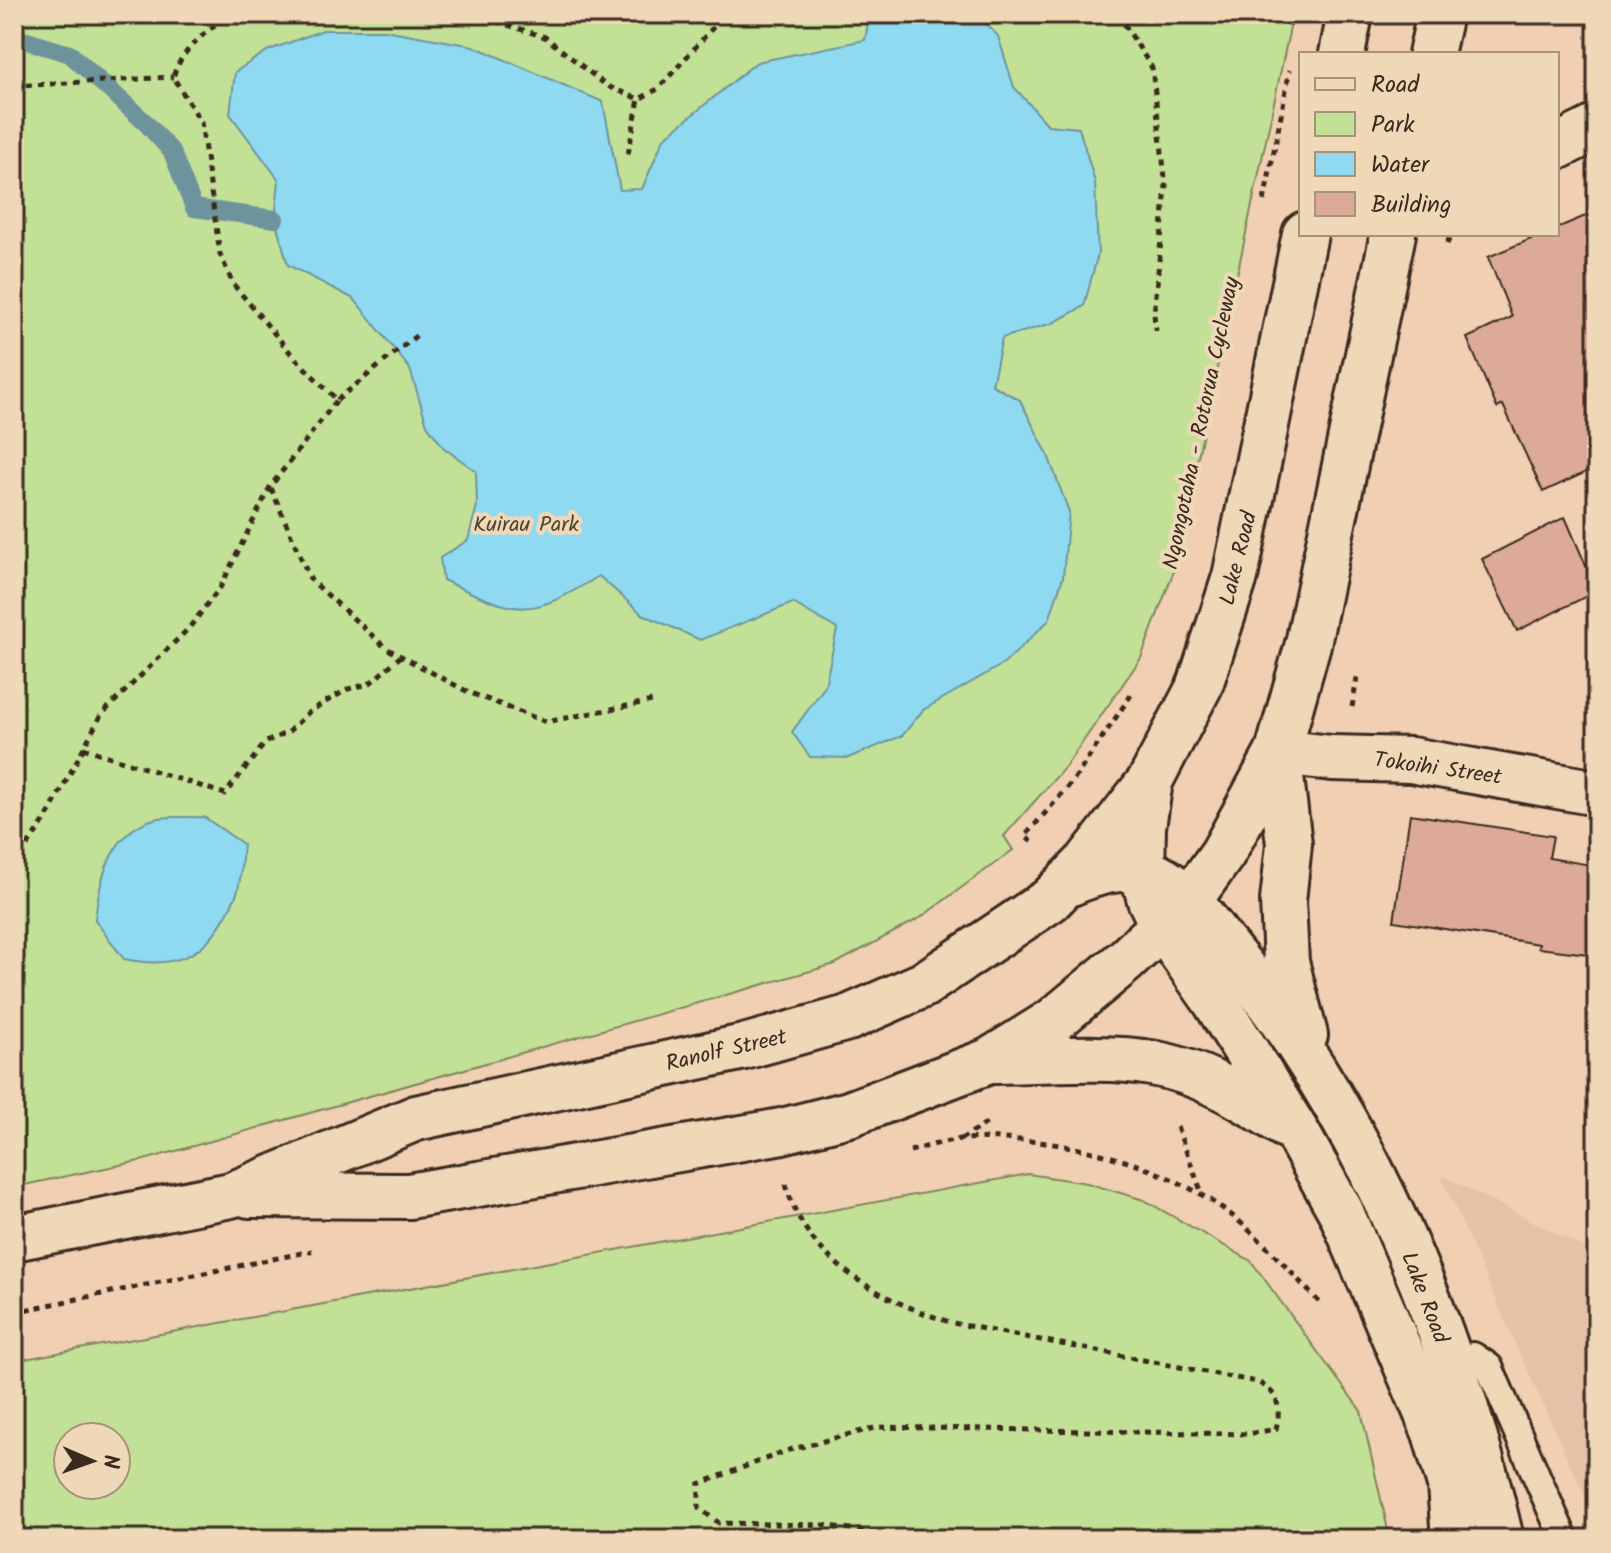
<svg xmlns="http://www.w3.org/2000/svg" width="1611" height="1553" font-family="Kalam,sans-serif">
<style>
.built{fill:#e6c1a7}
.green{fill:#c3e097;stroke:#7f855a;stroke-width:2;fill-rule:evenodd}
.water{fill:#8fdaf0;stroke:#6d949c;stroke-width:2}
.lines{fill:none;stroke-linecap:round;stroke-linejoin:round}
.stream{stroke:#6d949c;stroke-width:18}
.building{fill:#dcaa96;stroke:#3b2a1e;stroke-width:2}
.lane-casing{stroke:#3b2a1e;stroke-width:32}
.street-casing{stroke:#3b2a1e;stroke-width:50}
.secondary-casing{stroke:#3b2a1e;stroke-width:50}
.path{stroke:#3b2a1e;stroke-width:5;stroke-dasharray:6 6;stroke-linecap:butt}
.lane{stroke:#efd8b8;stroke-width:26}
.street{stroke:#efd8b8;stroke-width:44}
.secondary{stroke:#efd8b8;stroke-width:44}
.labels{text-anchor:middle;stroke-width:8;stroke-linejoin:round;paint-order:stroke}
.street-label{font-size:22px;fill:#3b2a1e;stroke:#efd8b8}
.park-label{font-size:22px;fill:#4f4530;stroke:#efd8b8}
</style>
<rect width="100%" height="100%" fill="#f0cfb3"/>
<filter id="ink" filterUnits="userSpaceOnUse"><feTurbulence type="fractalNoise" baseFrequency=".0125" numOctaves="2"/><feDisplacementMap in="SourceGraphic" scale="16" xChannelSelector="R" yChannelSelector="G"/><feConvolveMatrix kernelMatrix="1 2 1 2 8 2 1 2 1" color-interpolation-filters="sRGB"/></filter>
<g filter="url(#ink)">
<!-- built -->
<polygon class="built" points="1441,1175 1597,1254 1597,1523 1510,1332"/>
<!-- green -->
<g class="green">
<polygon points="14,14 1293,14 1173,573 1141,658 1066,766 1004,836 1013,850 920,918 835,964 144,1160 14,1187"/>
<path d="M1028 1174 1087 1183 1144 1200 1251 1261 1361 1411 1390 1539H14V1361ZM68 1437H116V1485H68Z"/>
</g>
<!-- water -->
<g class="water">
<path d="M870 14H976L998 36 1014 87 1048 125 1079 128 1095 182 1098 254 1084 306 1053 323 1002 338 992 385 1020 400 1047 453 1069 512 1063 577 1049 620 1005 663 923 710 902 736 848 758 810 757 792 732 825 686 837 629 793 603 700 640 642 614 599 576C527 620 519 615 443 580L440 558 468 540 477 506 476 471 444 448 427 425 410 369 354 299 288 265 275 219 279 180 230 114 235 72 267 51 323 30H385L473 46 603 102 620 190 642 189 664 138 757 62 865 40Z"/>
<path d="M204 817 243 844C241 861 242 885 234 900 209 953 182 971 124 959L95 920C99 881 110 832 154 819 168 815 188 818 204 817Z"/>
</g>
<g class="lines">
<!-- stream -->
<polyline class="stream" points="14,37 70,54 146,123 172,152 194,208 275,219"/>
</g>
<!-- building -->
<g class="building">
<polygon points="1597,211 1597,467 1543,492 1503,405 1497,408 1467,338 1512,317 1488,257 1543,234 1557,234 1557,228"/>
<polygon points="1565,517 1597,591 1517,631 1482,559"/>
<polygon points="1410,814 1553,836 1549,858 1597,866 1597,955 1538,948 1539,944 1394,921"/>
</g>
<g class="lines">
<!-- lane casing -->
<g class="lane-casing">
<polyline id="lane" points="1438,1369 1473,1356 1489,1367 1564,1539"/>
</g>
<!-- street casing -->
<g class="street-casing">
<g id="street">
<polyline points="1557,147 1597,127"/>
<polyline points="1150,781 1143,827 1142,871 1150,900 1163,927 1215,1001 1297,1133 1341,1212 1435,1433 1450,1485 1454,1539"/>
<path d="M1066 885C1096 872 1127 861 1158 877 1187 891 1206 923 1225 946 1366 1116 1452 1326 1501 1539"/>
<polyline points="1305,1035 1286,962 1283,901 1289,844 1278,752 1332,758 1411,760 1597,793"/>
<path d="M989 1061C1036 1061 1106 1055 1151 1063 1201 1071 1244 1098 1285 1125"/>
</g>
</g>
<!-- secondary casing -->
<g class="secondary-casing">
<g id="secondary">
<polyline points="1342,54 1350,14"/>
<polyline points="1431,54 1440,14"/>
<polyline points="249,1195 409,1196 782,1131 849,1114 989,1061 1053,1021 1126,960 1188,902 1223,853 1278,752 1308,644 1393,234"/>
<polyline points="14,1238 231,1195 416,1118 744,1047 848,1018 923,985 1050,900 1087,862 1150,781 1200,685 1235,577 1305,234"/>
</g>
</g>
<!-- path -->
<g class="path">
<polyline points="473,14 545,37 607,86 639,99 658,89 725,14"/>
<polyline points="1118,14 1152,68 1166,186 1154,315 1156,331"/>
<polyline points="14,86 173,77"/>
<polyline points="628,154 639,99"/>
<polyline points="1264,201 1290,70"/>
<polyline points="1447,244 1451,234"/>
<polyline points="337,400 417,335"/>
<polyline points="271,488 310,579 386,648 468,692 546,722 652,701"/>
<polyline points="1352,707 1358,673"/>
<polyline points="83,748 225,794 266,742 288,732 310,711 348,689 369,684 401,656"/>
<polyline points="1032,842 1025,836 1073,781 1131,695"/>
<path d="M14 866 48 815 101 715 189 628 220 588 270 487 337 400 294 357 233 284 220 254 201 122 173 77C182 48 208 29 233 14"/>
<polyline points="1177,1127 1203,1196"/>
<polyline points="961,1139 990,1121"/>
<path d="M910 1151C927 1147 946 1140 963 1139 1048 1135 1144 1157 1215 1203 1255 1230 1289 1271 1322 1305"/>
<path d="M786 1184C805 1262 884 1302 953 1323L1257 1382C1279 1392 1281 1407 1276 1429L1248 1434 878 1427 789 1450 699 1484V1508L719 1523 824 1525 917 1539"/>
<polyline points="14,1312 312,1251"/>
</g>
<!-- lane -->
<use href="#lane" class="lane"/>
<!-- street -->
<use href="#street" class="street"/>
<!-- secondary -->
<use href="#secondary" class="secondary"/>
</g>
</g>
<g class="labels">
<!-- street labels -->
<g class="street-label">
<text transform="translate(1200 423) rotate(-78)" y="8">Ngongotaha - Rotorua Cycleway</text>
<text transform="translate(1237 558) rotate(-76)" y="8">Lake Road</text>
<text transform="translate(1438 767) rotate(8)" y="8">Tokoihi Street</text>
<text transform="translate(726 1049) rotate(-13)" y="8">Ranolf Street</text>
<text transform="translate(1426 1297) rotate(69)" y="8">Lake Road</text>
</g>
<!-- park labels -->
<g class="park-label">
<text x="526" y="531">Kuirau Park</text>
</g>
</g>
<!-- margin -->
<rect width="1611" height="1553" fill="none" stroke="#efd8b8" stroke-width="48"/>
<rect x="24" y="24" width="1563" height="1505" fill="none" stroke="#3b2a1e" stroke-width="3" filter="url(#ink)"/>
<!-- legend -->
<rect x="1299" y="52" width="260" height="184" fill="#efd8b8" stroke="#a7927a" stroke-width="2"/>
<rect x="1315" y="78" width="40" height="12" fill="#efd8b8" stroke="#a7927a" stroke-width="2"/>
<text x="1371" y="92" font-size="24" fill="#3b2a1e">Road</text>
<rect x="1315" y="112" width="40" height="24" fill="#c3e097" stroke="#a7927a" stroke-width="2"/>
<text x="1371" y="132" font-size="24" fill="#3b2a1e">Park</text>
<rect x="1315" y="152" width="40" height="24" fill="#8fdaf0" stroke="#a7927a" stroke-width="2"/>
<text x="1371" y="172" font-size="24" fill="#3b2a1e">Water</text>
<rect x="1315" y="192" width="40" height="24" fill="#dcaa96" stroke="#a7927a" stroke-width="2"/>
<text x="1371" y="212" font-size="24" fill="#3b2a1e">Building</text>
<!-- north arrow -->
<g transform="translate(92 1461) rotate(92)"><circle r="38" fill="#efd8b8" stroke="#a7927a" stroke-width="2"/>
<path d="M0-6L14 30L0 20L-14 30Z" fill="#3b2a1e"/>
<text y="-12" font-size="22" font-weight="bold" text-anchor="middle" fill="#3b2a1e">N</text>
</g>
</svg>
